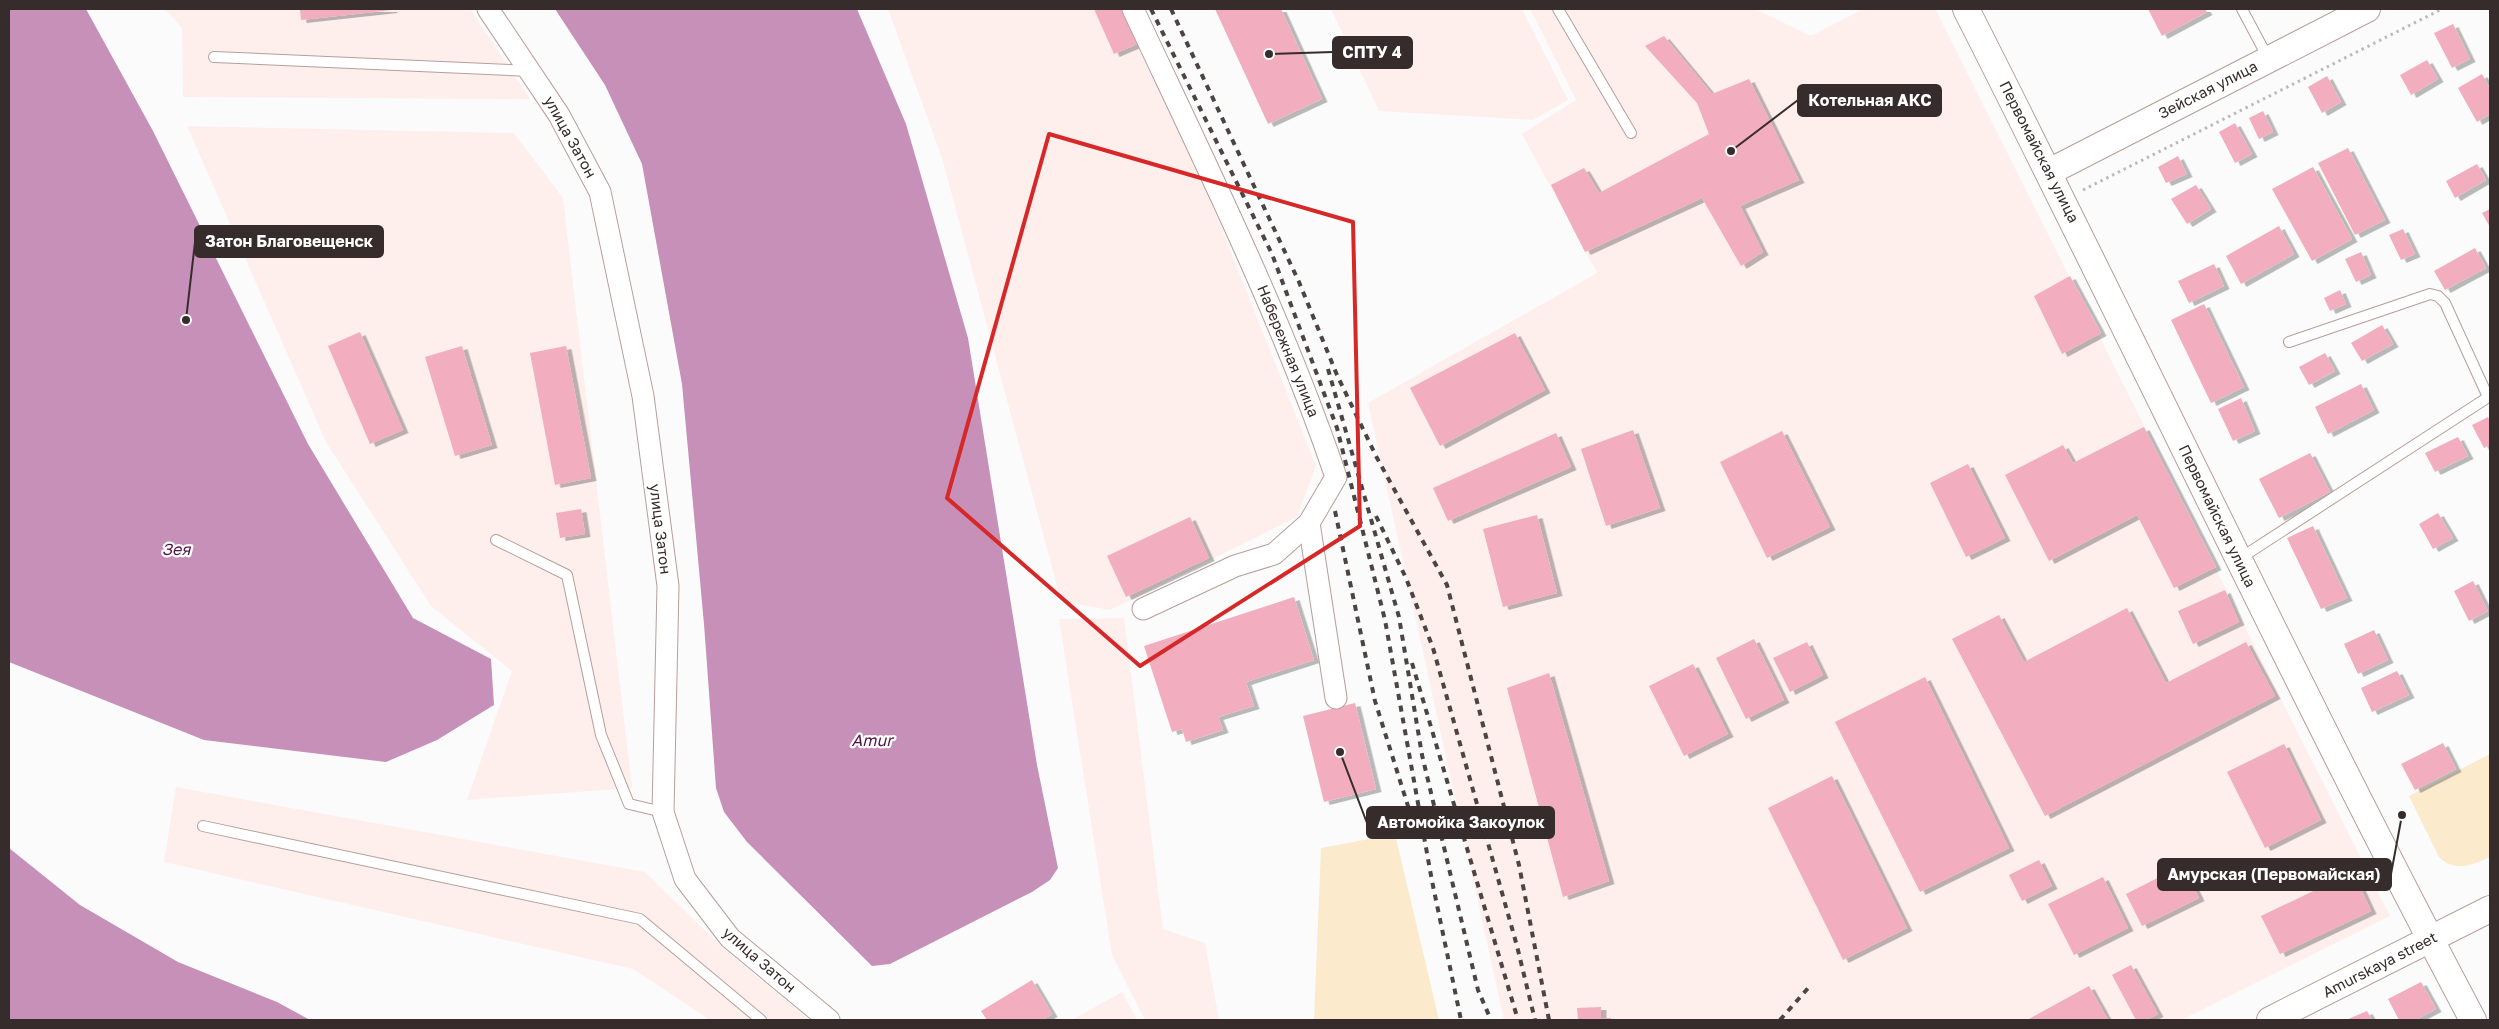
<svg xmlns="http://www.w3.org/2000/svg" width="2499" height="1029" font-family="'Golos Text',sans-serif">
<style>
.built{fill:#feefed}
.green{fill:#fbeacc}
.water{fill:#c690b8}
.building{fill:#f2adbe;filter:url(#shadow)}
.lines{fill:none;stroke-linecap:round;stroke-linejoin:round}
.service-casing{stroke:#b79e9a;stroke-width:12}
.minor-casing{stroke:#b79e9a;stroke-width:23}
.tertiary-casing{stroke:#b79e9a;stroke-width:28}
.path{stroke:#bdbab9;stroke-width:3;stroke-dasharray:2.5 4;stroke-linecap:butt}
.service{stroke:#fff;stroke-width:10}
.minor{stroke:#fff;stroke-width:21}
.tertiary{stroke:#fff;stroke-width:26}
.rail{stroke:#4c4443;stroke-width:4;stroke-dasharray:6 6;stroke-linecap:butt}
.marked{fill:none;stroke:#d62828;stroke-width:4;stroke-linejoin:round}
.labels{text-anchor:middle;stroke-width:4.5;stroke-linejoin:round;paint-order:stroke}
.street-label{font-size:15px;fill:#362c2b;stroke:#fff}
.water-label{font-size:16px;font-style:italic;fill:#551449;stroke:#fff}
.leader{fill:none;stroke:#362c2b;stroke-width:2}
.callout-dot{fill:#362c2b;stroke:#fff;stroke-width:2}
.callout{fill:#362c2b;stroke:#362c2b;stroke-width:2}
.callout-label{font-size:16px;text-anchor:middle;font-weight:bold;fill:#fff}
</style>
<defs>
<filter id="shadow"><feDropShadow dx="5.5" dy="3" stdDeviation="0" flood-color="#0004"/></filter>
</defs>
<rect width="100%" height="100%" fill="#fbfbfb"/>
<!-- built -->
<g class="built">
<polygon points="165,9 470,9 530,99 183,97 182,28"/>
<polygon points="888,9 1127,9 1165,87 1316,466 1297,517 1110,610 1061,601 942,158"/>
<polygon points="1331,9 1522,9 1568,100 1533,120 1379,111"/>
<polygon points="1530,9 1755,9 1811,36 1863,9 1935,9 2390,916 2181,1020 1504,1020 1368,403 1597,273 1522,134 1576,100"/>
<polygon points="187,126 514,133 563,198 632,788 467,800 512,671 431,606 326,442"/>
<polygon points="1124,618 1163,929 1205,943 1219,1020 1145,1020 1112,955 1059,619"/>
<polygon points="176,787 645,872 724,949 809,1020 710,1020 633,969 164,862"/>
<polygon points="1122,992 1137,1020 1072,1020"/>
</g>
<!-- green -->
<g class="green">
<path d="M2490 754V857C2472 865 2455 873 2439 857L2409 796Z"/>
<polygon points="1395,834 1439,1020 1314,1020 1321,848"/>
</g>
<!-- water -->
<g class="water">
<polygon points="9,9 86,9 153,131 308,444 413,618 491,659 494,705 437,740 386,762 204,740 9,662"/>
<polygon points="555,9 857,9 906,124 968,338 1037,765 1058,868 1050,880 1032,892 890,964 872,966 747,842 724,812 716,788 704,624 682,384 642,164 605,85"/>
<polygon points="9,848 80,905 178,962 277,1002 310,1020 9,1020"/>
</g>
<!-- building -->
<g class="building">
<polygon points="300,9 392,9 392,10 301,20"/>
<polygon points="1094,9 1127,9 1142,42 1114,54"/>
<polygon points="1215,9 1281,9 1322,99 1268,124"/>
<polygon points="2148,9 2205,9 2207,12 2162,36"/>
<polygon points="2453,24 2470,59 2452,68 2434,33"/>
<polygon points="1664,36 1712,94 1749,79 1799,180 1740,206 1763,252 1741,266 1702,198 1585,252 1551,185 1584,168 1599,193 1709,134 1697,103 1645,46"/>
<polygon points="2427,60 2438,79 2411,95 2400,75"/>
<polygon points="2482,74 2490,89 2490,114 2477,122 2458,88"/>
<polygon points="2327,76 2341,102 2322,113 2308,87"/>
<polygon points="2263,111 2273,132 2259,139 2249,118"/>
<polygon points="2235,123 2252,154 2235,163 2219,132"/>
<polygon points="2348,148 2385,220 2355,235 2318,163"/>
<polygon points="2178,156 2187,174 2166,183 2158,167"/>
<polygon points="2477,164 2486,180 2455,198 2446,181"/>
<polygon points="2313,167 2352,239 2312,261 2272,189"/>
<polygon points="2196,185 2211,209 2187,224 2171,199"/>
<polygon points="2490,209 2490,227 2482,213"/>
<polygon points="2279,226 2294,254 2241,284 2226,256"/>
<polygon points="2403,229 2415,254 2401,260 2389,235"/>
<polygon points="2475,248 2486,268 2445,290 2434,271"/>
<polygon points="2361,252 2371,275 2356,282 2345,259"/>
<polygon points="2214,264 2224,286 2189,303 2178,281"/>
<polygon points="2070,276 2101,333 2062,354 2034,296"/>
<polygon points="2340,290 2346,304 2330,311 2324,298"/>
<polygon points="2204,304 2244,387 2211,403 2171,320"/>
<polygon points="2382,325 2393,344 2362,361 2351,343"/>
<polygon points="360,332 403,430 370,444 328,346"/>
<polygon points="1515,333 1545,390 1440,446 1410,388"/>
<polygon points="462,346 492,445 455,456 425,357"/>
<polygon points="566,346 591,478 555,485 530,353"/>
<polygon points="2325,353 2335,371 2309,385 2299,367"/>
<polygon points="2361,384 2374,410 2328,434 2315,407"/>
<polygon points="2241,398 2255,431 2233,441 2218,409"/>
<polygon points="2488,417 2490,421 2490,445 2484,448 2472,425"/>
<polygon points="2144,427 2216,567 2174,588 2137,515 2049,561 2005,475 2063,445 2073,463"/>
<polygon points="1633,430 1660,508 1606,526 1581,449"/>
<polygon points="1782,431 1830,527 1767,558 1720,462"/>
<polygon points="1556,433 1571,467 1448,521 1433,488"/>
<polygon points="2458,437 2468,456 2435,472 2425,453"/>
<polygon points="2310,453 2330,492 2279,518 2259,479"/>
<polygon points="1968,464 2005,538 1966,557 1930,483"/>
<polygon points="581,509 585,534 560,538 556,513"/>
<polygon points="2438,513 2453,538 2433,549 2419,524"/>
<polygon points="1537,515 1557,593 1503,607 1483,529"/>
<polygon points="1190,517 1209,558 1126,597 1107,556"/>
<polygon points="2313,526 2347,598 2321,609 2287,538"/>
<polygon points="2473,581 2488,611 2469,621 2454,591"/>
<polygon points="2225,590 2239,622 2193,644 2178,611"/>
<polygon points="1294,597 1314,660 1246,682 1254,706 1218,717 1223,730 1186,742 1182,729 1172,732 1144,646"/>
<polygon points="2127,608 2166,683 2246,642 2275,696 2045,816 1952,639 1999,615 2024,662"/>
<polygon points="2374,630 2388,660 2358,674 2344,644"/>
<polygon points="1754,639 1784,700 1746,719 1716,658"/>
<polygon points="1807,642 1823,675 1790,692 1773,658"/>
<polygon points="1693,664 1728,734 1684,756 1649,686"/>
<polygon points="2397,671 2409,695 2372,712 2361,688"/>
<polygon points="1549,673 1609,881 1563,897 1507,688"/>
<polygon points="1925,677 2009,848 1920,892 1835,722"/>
<polygon points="1355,703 1376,789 1324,802 1303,716"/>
<polygon points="2443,743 2456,769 2415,790 2401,764"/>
<polygon points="2284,744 2321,820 2265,848 2227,772"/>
<polygon points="1832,776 1907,928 1843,960 1768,808"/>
<polygon points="2039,860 2052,886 2022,901 2009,875"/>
<polygon points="2183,865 2199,898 2142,926 2126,894"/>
<polygon points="2353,872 2371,911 2280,954 2261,916"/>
<polygon points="2103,877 2128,928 2074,955 2048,904"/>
<polygon points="2131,965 2158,1014 2146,1020 2136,1020 2112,975"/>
<polygon points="1032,980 1052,1014 1042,1020 987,1020 981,1011"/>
<polygon points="2421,982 2436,1009 2415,1020 2399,1020 2388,999"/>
<polygon points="2089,986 2108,1020 2027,1020"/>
<polygon points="1601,1007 1601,1018 1611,1018 1611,1020 1578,1020 1577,1008"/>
<polygon points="2367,1011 2372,1020 2346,1020"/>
</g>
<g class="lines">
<!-- service casing -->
<g class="service-casing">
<g id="service">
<polyline points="1558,9 1631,133"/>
<polyline points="2242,9 2268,58"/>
<polyline points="214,57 530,71"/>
<polyline points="2289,342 2430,294 2438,296 2445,303 2488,397"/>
<polyline points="496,540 567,575 601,735 629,804 663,812"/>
<polyline points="2239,559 2490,396"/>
<polyline points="203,826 640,919 761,1020"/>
</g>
</g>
<!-- minor casing -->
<g class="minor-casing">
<g id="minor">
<polyline points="488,9 559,115 600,192 643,396 668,586 663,812 685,879 730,938 829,1020"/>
<path d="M1133 9C1205 163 1281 315 1336 477L1309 523 1274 554 1235 566 1143 609"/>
<polyline points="1309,523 1336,698"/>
</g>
</g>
<!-- tertiary casing -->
<g class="tertiary-casing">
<g id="tertiary">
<path d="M1966 9C2137 345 2296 687 2473 1020"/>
<polyline points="2049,172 2367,9"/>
<polyline points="2270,1020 2490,909"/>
</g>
</g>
<!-- path -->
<polyline class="path" points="2083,190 2442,9"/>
<!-- service -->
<use href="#service" class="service"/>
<!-- minor -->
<use href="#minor" class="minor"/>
<!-- tertiary -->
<use href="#tertiary" class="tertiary"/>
<!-- rail -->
<g class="rail">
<polyline points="1151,9 1272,254 1337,428 1385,620 1432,881 1461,1020"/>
<polyline points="1171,9 1299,282 1337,375 1377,458 1447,585 1519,865 1549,1020"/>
<polyline points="1328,369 1399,617 1422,755 1478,990 1491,1020"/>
<polyline points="1335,511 1375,701 1418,838"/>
<polyline points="1376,516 1406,578 1433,648 1517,946 1535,1020"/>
<polyline points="1412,663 1518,1020"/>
<polyline points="1780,1020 1809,987"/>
</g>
</g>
<!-- marked area -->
<path class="marked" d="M1049 134 1353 222 1360 526 1140 666 947 498Z"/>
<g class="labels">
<!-- street labels -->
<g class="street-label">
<text transform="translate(2208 90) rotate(-27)" y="5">Зейская улица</text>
<text transform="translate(570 137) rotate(61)" y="5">улица Затон</text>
<text transform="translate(2039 152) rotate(63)" y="5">Первомайская улица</text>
<text transform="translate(1288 351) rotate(68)" y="5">Набережная улица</text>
<text transform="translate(2217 516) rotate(64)" y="5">Первомайская улица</text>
<text transform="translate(660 529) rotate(83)" y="5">улица Затон</text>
<text transform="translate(759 960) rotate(41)" y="5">улица Затон</text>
<text transform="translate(2380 965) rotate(-27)" y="5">Amurskaya street</text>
</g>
<!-- water labels -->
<g class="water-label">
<text x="176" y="555">Зея</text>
<text x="872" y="746">Amur</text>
</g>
</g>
<!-- callouts -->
<path class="leader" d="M1269 54L1333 52M1731 151L1798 100M186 320L195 242M1340 752L1367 823M2402 815L2391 874"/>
<g class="callout-dot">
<circle cx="1269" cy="54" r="5"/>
<circle cx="1731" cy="151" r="5"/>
<circle cx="186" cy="320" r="5"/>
<circle cx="1340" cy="752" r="5"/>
<circle cx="2402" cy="815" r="5"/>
</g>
<g class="callout">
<rect x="1333" y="37" width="79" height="31" rx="5"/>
<rect x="1798" y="85" width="143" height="31" rx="5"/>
<rect x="195" y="226" width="188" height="31" rx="5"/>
<rect x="1367" y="807" width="187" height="31" rx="5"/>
<rect x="2158" y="859" width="233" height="31" rx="5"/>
</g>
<g class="callout-label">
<text x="1372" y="58">СПТУ 4</text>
<text x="1870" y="106">Котельная АКС</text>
<text x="289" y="247">Затон Благовещенск</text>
<text x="1461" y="828">Автомойка Закоулок</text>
<text x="2274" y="880">Амурская (Первомайская)</text>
</g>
<!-- border -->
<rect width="2499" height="1029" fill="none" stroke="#362c2b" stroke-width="20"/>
</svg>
